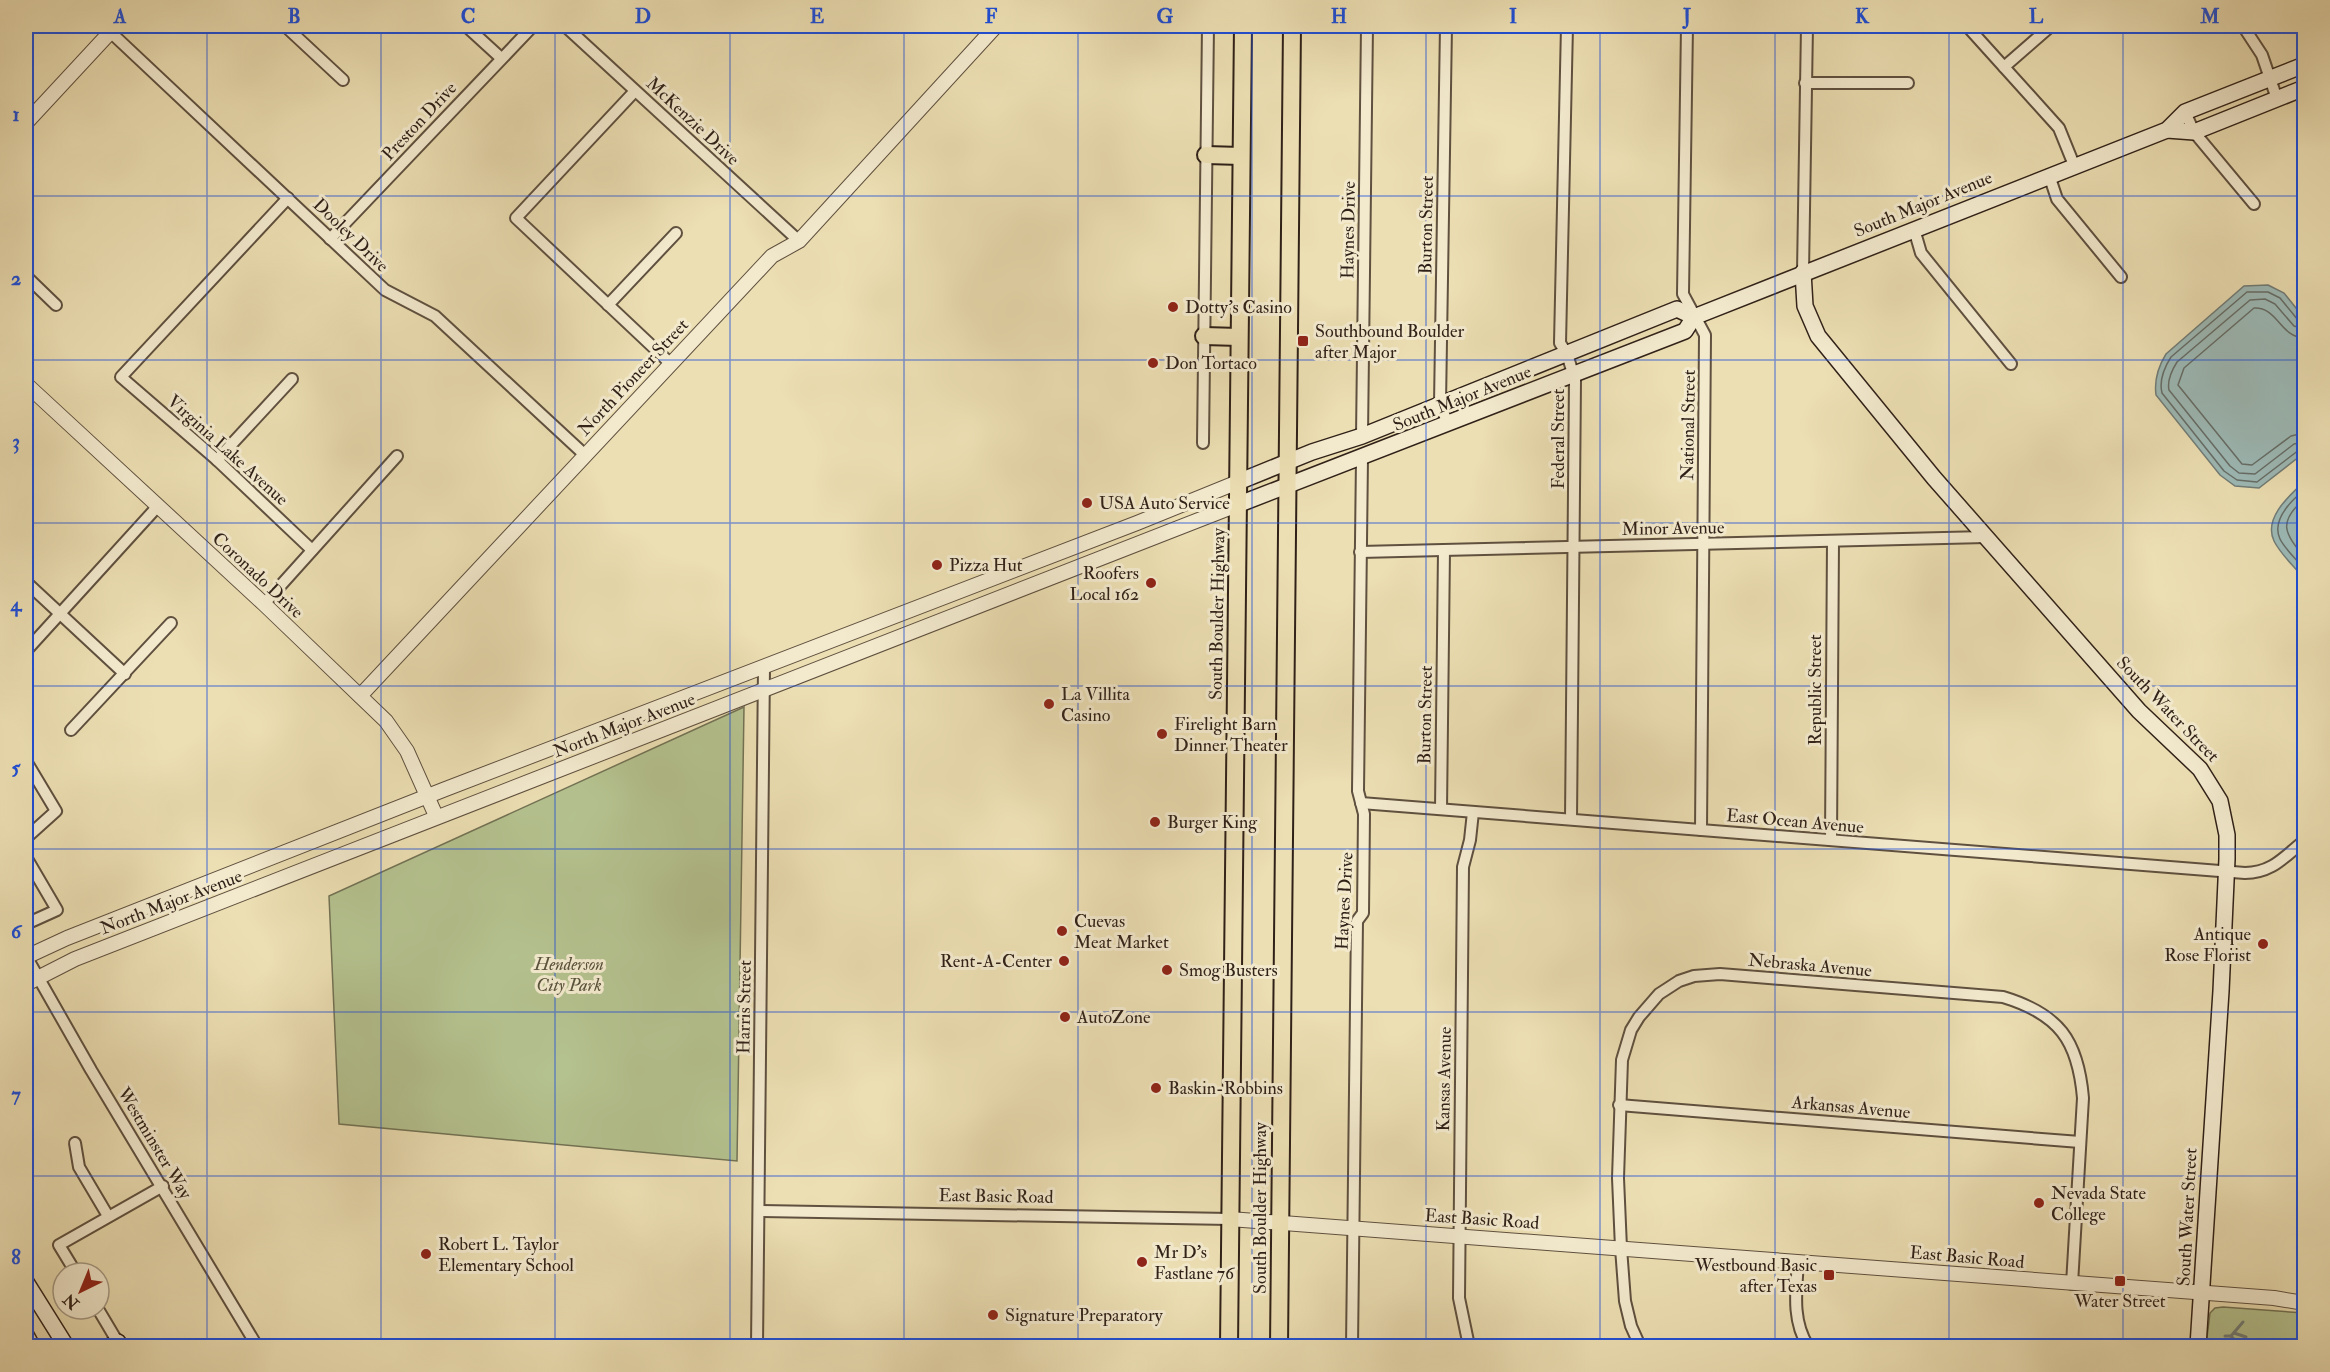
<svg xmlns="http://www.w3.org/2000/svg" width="2330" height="1372" font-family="'IM FELL Double Pica',serif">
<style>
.green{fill:#b4c28f;stroke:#727254;stroke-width:1.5}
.water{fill:#9dbab7;stroke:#717d77;stroke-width:1.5}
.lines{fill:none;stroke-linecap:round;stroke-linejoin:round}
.shore{stroke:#666e68;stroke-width:1.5}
.stream{stroke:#717d77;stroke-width:3}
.minor-casing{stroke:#5f503f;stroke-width:14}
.tertiary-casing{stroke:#5f503f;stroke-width:16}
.secondary-casing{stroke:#302118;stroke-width:18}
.primary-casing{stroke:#302118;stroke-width:20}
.minor{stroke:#f3eace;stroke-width:10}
.tertiary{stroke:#f3eace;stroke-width:14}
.secondary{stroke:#f3eace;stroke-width:15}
.primary{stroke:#ecdfb3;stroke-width:16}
.grid{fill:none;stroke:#1d4ed8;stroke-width:1.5;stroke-opacity:0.55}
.poi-dot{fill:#8f2418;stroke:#f3eace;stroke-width:2}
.labels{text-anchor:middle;stroke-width:6;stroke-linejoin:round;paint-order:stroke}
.street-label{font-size:18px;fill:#302118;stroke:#f3eace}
.poi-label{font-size:18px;fill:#302118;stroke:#f3eace;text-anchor:start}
.park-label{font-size:18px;font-style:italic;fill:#58513c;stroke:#f3eace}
.neatline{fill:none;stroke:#1d4ed8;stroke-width:2}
.grid-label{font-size:20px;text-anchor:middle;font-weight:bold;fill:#1d4ed8}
</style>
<rect width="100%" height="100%" fill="#ecdfb3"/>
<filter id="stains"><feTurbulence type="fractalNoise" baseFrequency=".00333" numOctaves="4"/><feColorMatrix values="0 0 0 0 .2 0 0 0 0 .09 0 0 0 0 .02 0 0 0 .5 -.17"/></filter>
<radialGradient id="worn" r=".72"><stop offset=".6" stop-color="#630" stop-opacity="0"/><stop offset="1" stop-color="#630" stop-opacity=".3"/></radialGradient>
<!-- green -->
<g class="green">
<polygon points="744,707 737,1161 339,1124 329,896"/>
<polygon points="2223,1307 2304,1313 2304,1346 2206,1346 2210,1313 2215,1308"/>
</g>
<!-- water -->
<g class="water">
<path d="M2268 285 2284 293 2304 318V453L2259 488 2235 486 2220 475 2156 395C2154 380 2158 367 2166 354L2244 286Z"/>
<path d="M2304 482V579C2295 567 2281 555 2274 541 2263 518 2290 495 2304 482Z"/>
</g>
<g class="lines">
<!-- shore -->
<g class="shore">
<path d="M2304 321 2298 320 2280 298 2268 292H2247L2171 357C2164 368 2159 381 2162 393L2224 471 2237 480 2257 482 2299 450 2304 449"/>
<path d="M2304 329 2294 326 2275 304 2265 299 2250 300 2177 362C2172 370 2167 381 2169 390L2230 466 2239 473 2255 474 2294 444 2304 442"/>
<path d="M2304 338C2280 337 2278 307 2254 308L2184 368 2178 385 2242 464 2252 465 2291 436 2304 433"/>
<path d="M2304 490C2292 500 2271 520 2280 539 2285 549 2297 560 2304 569"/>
<path d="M2304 499C2277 523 2285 533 2304 557"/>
</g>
<!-- stream -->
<g class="stream">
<polyline points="2234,1333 2246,1337"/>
<polyline points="2225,1336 2231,1336 2243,1322"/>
<polyline points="2231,1336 2239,1345"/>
</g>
<!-- minor casing -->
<g class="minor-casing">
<g id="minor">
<polyline points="104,26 385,290 435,316 585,455"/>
<polyline points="285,26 343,80"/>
<polyline points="466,26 501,58"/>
<polyline points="565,26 799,241"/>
<polyline points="1446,26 1440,404 1448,424"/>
<polyline points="1567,26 1560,343 1567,354 1575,380 1571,819"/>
<polyline points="1687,26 1683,294 1705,335 1701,830"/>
<polyline points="1967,26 2059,128 2074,165"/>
<polyline points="2243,26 2262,55 2277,99"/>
<polyline points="2004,67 2051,26"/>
<polyline points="1805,83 1908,83"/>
<polyline points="635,91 516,218 671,364"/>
<polyline points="2185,112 2194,132 2254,204"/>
<polyline points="2049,175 2057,199 2121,277"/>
<polyline points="288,198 121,377 217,460 312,550"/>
<polyline points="1914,229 1921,253 2011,364"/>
<polyline points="330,239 533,26"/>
<polyline points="1803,272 1807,26"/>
<polyline points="26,276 56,305"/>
<polyline points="608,305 676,233"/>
<polyline points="1362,436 1367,26"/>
<polyline points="1203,443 1208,26"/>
<polyline points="217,460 292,379"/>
<polyline points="1360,552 1986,537"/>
<polyline points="26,582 125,674"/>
<polyline points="264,604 397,456"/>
<polyline points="26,651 158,506"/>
<polyline points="71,730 171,623"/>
<polyline points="26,761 56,811 26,838"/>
<path d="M1361 803 2245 873C2272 873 2284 857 2304 841"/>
<polyline points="1441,809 1444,550"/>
<polyline points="1831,840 1833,541"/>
<polyline points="26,857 57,910 26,924"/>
<polyline points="26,956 91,1070 257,1346"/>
<polyline points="1619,1105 2080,1142"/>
<polyline points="75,1143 79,1167 108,1216"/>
<polyline points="759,1211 1230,1219"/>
<path d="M1798 1262C1796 1292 1792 1321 1808 1346"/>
<polyline points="76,1273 59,1245 163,1186"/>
<polyline points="98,1309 120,1346"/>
<polyline points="757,1346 764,667"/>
<polyline points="1352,1346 1357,921 1363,913 1364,814 1358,791 1362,458"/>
<polyline points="1469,1346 1459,1298 1463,867 1470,840 1473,812"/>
<path d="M1640 1346 1631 1326 1625 1301 1621 1248 1618 1178 1622 1060 1631 1030 1639 1017 1659 994 1679 981 1694 976 1720 974 2003 997C2059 1014 2078 1040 2083 1098L2072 1284"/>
</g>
</g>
<!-- tertiary casing -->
<g class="tertiary-casing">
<g id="tertiary">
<polyline points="26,123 116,26"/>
<polyline points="26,384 264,604 386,721 407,751 436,816"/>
<polyline points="360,696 772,256 799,241 996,26"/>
<polyline points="26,957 67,938 443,790 1137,523 1238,482"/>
<polyline points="26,984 75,959 1237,505"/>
<polyline points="1230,1219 2274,1298 2304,1303"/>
</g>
</g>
<!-- secondary casing -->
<g class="secondary-casing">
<g id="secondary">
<polyline points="2167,130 2194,132 2304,88"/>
<polyline points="1803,272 1805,306 1818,336 1934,478 2139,711 2200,769 2220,801 2227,835 2227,859 2221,991 2198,1346"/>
<polyline points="1238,482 1312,452 1362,436 1677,309 1694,317"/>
<polyline points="1237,505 1685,331 1694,317 2167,130 2185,112 2304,65"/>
<polyline points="26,1282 66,1346"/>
<polyline points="26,1335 32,1346"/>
<polyline points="110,1346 118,1342"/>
</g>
</g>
<!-- primary casing -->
<g class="primary-casing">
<g id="primary">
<polyline points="1206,155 1241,156"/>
<polyline points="1204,336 1239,337"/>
<polyline points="1229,1346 1243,26"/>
<polyline points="1279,1346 1292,26"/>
</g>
</g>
<!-- minor -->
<use href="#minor" class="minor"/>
<!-- tertiary -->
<use href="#tertiary" class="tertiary"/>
<!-- secondary -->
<use href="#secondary" class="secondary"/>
<!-- primary -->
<use href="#primary" class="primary"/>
</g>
<!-- grid -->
<path class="grid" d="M207 26V1346M381 26V1346M555 26V1346M730 26V1346M904 26V1346M1078 26V1346M1252 26V1346M1426 26V1346M1600 26V1346M1775 26V1346M1949 26V1346M2123 26V1346M26 196H2304M26 360H2304M26 523H2304M26 686H2304M26 849H2304M26 1012H2304M26 1176H2304"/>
<!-- markers -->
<g class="poi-dot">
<circle cx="1173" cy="307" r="6"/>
<rect x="1297" y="335" width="12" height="12" rx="3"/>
<circle cx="1153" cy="363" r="6"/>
<circle cx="1087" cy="503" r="6"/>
<circle cx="937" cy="565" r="6"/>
<circle cx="1151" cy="583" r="6"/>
<circle cx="1049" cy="704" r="6"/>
<circle cx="1162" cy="734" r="6"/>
<circle cx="1155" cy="822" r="6"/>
<circle cx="1062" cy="931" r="6"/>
<circle cx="2263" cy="944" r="6"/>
<circle cx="1064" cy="961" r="6"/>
<circle cx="1167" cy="970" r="6"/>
<circle cx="1065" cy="1017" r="6"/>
<circle cx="1156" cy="1088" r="6"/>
<circle cx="2039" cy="1203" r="6"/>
<circle cx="426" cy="1254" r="6"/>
<circle cx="1142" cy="1262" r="6"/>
<rect x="1823" y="1269" width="12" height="12" rx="3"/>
<rect x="2114" y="1275" width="12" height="12" rx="3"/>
<circle cx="993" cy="1315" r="6"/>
</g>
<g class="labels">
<!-- street labels -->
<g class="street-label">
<text transform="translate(419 121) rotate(-47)" y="6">Preston Drive</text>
<text transform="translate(693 121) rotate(43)" y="6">McKenzie Drive</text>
<text transform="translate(1923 204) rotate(-22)" y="6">South Major Avenue</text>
<text transform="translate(1426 225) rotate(-89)" y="6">Burton Street</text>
<text transform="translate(1348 230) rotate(-89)" y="6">Haynes Drive</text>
<text transform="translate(351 235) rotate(44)" y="6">Dooley Drive</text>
<text transform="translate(633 377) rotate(-47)" y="6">North Pioneer Street</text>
<text transform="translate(1462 398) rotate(-22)" y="6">South Major Avenue</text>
<text transform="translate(1688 425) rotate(-89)" y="6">National Street</text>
<text transform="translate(1558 439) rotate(-90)" y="6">Federal Street</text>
<text transform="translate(228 450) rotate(42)" y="6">Virginia Lake Avenue</text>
<text transform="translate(1673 528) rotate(-1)" y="6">Minor Avenue</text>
<text transform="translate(258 575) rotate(43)" y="6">Coronado Drive</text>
<text transform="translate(1217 614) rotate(-89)" y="6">South Boulder Highway</text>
<text transform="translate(1815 690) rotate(-90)" y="6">Republic Street</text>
<text transform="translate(2168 709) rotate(46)" y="6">South Water Street</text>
<text transform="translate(1425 715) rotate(-89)" y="6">Burton Street</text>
<text transform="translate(624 725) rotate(-21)" y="6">North Major Avenue</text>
<text transform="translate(1795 821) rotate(5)" y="6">East Ocean Avenue</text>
<text transform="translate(1344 901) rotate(-87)" y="6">Haynes Drive</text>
<text transform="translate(171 902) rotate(-21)" y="6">North Major Avenue</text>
<text transform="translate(1810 965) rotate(5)" y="6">Nebraska Avenue</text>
<text transform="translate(744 1007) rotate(-89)" y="6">Harris Street</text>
<text transform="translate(1444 1079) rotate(-89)" y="6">Kansas Avenue</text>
<text transform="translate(1851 1107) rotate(5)" y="6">Arkansas Avenue</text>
<text transform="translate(155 1143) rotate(59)" y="6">Westminster Way</text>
<text transform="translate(996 1196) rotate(1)" y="6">East Basic Road</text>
<text transform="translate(1260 1208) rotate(-90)" y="6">South Boulder Highway</text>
<text transform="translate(2187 1217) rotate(-87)" y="6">South Water Street</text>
<text transform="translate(1482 1219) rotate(4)" y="6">East Basic Road</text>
<text transform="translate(1967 1257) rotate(5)" y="6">East Basic Road</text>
</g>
<!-- poi labels -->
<g class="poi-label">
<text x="1185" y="313">Dotty's Casino</text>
<text x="1315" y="337">Southbound Boulder<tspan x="1315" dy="21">after Major</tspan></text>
<text x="1165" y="369">Don Tortaco</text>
<text x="1099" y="509">USA Auto Service</text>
<text x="949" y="571">Pizza Hut</text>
<text x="1139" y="579" text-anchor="end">Roofers<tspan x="1139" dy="21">Local 162</tspan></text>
<text x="1061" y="700">La Villita<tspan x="1061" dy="21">Casino</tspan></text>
<text x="1174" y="730">Firelight Barn<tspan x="1174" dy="21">Dinner Theater</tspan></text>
<text x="1167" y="828">Burger King</text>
<text x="1074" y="927">Cuevas<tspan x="1074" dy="21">Meat Market</tspan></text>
<text x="2251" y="940" text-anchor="end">Antique<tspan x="2251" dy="21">Rose Florist</tspan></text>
<text x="1052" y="967" text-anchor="end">Rent-A-Center</text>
<text x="1179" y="976">Smog Busters</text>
<text x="1077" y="1023">AutoZone</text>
<text x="1168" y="1094">Baskin-Robbins</text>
<text x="2051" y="1199">Nevada State<tspan x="2051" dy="21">College</tspan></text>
<text x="438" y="1250">Robert L. Taylor<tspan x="438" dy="21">Elementary School</tspan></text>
<text x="1154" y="1258">Mr D's<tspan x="1154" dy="21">Fastlane 76</tspan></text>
<text x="1817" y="1271" text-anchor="end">Westbound Basic<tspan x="1817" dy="21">after Texas</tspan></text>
<text x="2120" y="1307" text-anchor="middle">Water Street</text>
<text x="1005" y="1321">Signature Preparatory</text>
</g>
<!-- park labels -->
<g class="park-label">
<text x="569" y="970">Henderson<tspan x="569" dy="21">City Park</tspan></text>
</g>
</g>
<!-- margin -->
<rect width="2330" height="1372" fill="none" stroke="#ecdfb3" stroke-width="66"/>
<!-- north arrow -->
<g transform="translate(81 1291) rotate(223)"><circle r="28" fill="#f3eace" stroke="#a59a85" stroke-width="1.5"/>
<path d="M0-4.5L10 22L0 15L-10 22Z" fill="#8f2418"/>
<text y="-9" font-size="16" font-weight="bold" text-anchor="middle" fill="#302118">N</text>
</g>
<rect x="33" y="33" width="2264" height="1306" class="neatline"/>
<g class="grid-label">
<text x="120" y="23">A</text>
<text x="294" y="23">B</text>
<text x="468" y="23">C</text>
<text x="643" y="23">D</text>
<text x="817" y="23">E</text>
<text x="991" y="23">F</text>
<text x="1165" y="23">G</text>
<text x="1339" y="23">H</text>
<text x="1513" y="23">I</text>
<text x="1687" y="23">J</text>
<text x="1862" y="23">K</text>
<text x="2036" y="23">L</text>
<text x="2210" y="23">M</text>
<text x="16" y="121">1</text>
<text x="16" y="285">2</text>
<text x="16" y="448">3</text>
<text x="16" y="611">4</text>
<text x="16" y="774">5</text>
<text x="16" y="938">6</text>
<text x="16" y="1101">7</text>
<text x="16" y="1264">8</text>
</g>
<rect width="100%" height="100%" filter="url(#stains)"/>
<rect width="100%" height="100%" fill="url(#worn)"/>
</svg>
